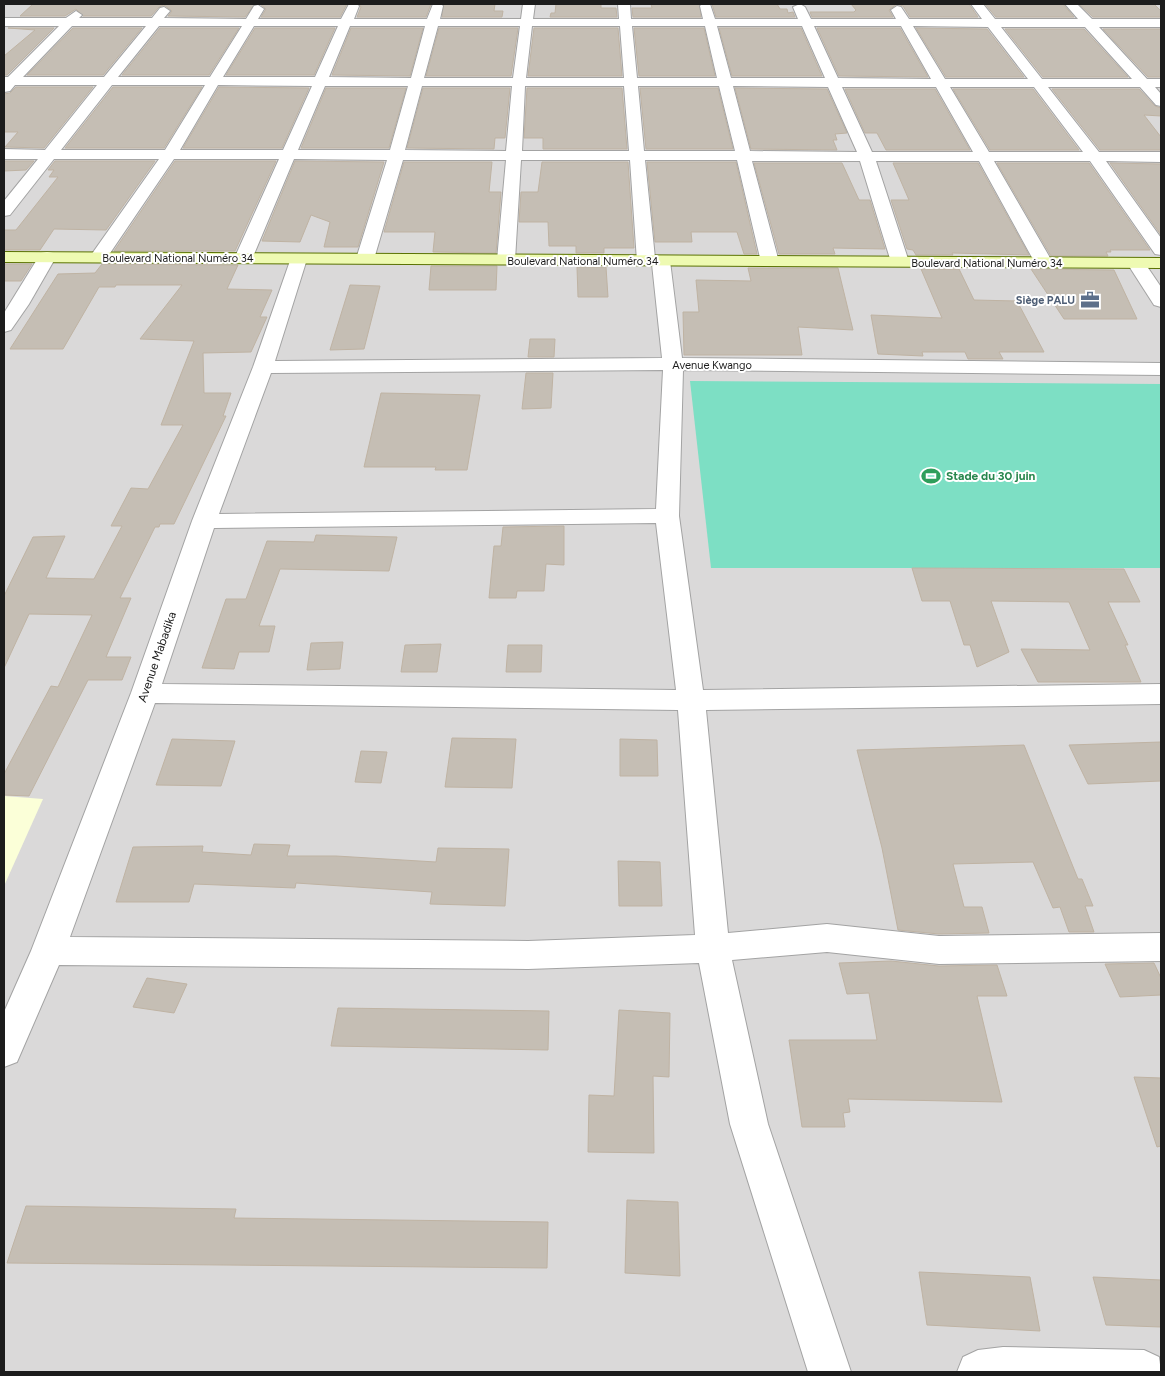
<svg xmlns="http://www.w3.org/2000/svg" width="1165" height="1376" font-family="Figtree,sans-serif">
<style>
.residential{fill:#dad9d9}
.education{fill:#fbffd8}
.pitch{fill:#7ddfc4}
.building{fill:#c5beb4;stroke:#bfb3a3}
.lines{fill:none;stroke-linecap:round;stroke-linejoin:round}
.minor-casing{stroke:#a3a3a3;stroke-width:2}
.secondary-casing{stroke:#5a7203;stroke-width:2}
.minor{fill:#fff;fill-rule:evenodd}
.secondary{fill:#eefab2;fill-rule:evenodd}
.labels{text-anchor:middle;stroke-width:4;stroke-linejoin:round;paint-order:stroke}
.far-street-label{font-size:11px;fill:#1c1c1c;stroke:#fff}
.far-service-label{font-size:11px;font-weight:bold;fill:#4e5e75;stroke:#fff;text-anchor:end}
.leisure-label{font-size:12px;font-weight:bold;fill:#27864d;stroke:#fff;text-anchor:start}
.street-label{font-size:12px;fill:#1c1c1c;stroke:#fff}
</style>
<rect width="100%" height="100%" fill="#edebe1"/>
<!-- residential -->
<rect class="residential" x="4" y="4" width="1157" height="1368"/>
<!-- education -->
<polygon class="education" points="4,796 43,799 4,886"/>
<!-- pitch -->
<polygon class="pitch" points="690,381 1161,384 1161,568 711,568"/>
<!-- building -->
<g class="building">
<polygon points="33,4 255,4 245,17 168,16 172,11 164,5 159,7 151,16 83,16 76,9 65,16 20,16"/>
<polygon points="260,4 347,4 340,17 261,17 266,9"/>
<polygon points="359,4 431,4 426,17 357,17 361,7"/>
<polygon points="443,4 495,4 494,11 503,11 502,17 442,17"/>
<polygon points="556,4 601,4 601,8 616,8 617,17 550,17 551,13 555,13"/>
<polygon points="651,4 700,4 701,17 633,17 632,8 652,8"/>
<polygon points="712,4 777,4 780,9 787,9 788,13 793,12 795,17 716,17"/>
<polygon points="851,4 969,4 978,17 910,17 903,6 897,4 889,10 893,17 812,17 810,12 854,12 856,10"/>
<polygon points="985,4 1063,4 1074,17 996,17"/>
<polygon points="1079,4 1154,4 1161,11 1161,17 1093,17"/>
<polygon points="8,28 54,28 7,75 4,75 4,56 35,30"/>
<polygon points="73,28 142,28 103,75 27,75"/>
<polygon points="160,28 239,28 209,75 122,75"/>
<polygon points="255,28 335,28 314,75 226,75"/>
<polygon points="351,28 423,28 410,76 332,75"/>
<polygon points="439,28 518,28 511,76 426,76"/>
<polygon points="534,28 618,28 622,76 528,76"/>
<polygon points="634,28 704,28 715,76 639,76"/>
<polygon points="719,28 801,28 822,76 732,76"/>
<polygon points="817,28 900,28 928,77 839,76"/>
<polygon points="916,28 987,29 1024,77 946,77"/>
<polygon points="1005,29 1084,29 1128,77 1043,77"/>
<polygon points="1103,29 1161,29 1161,77 1148,77"/>
<polygon points="16,87 93,87 44,148 5,147 18,132 4,132 4,94 10,93"/>
<polygon points="113,87 202,87 164,148 65,148"/>
<polygon points="219,87 309,88 282,148 183,148"/>
<polygon points="326,88 406,88 389,148 301,148"/>
<polygon points="423,88 510,88 505,138 495,138 494,149 407,148"/>
<polygon points="527,88 622,88 627,149 543,149 543,138 524,138"/>
<polygon points="640,88 718,88 733,149 646,149"/>
<polygon points="735,88 827,89 847,133 835,134 837,140 833,140 837,150 751,149"/>
<polygon points="845,89 935,89 970,150 886,150 877,133 865,133"/>
<polygon points="953,89 1033,89 1079,150 990,150"/>
<polygon points="1052,89 1139,89 1155,106 1161,108 1161,116 1144,115 1161,137 1161,150 1100,150"/>
<polygon points="4,161 34,161 26,170 4,171"/>
<polygon points="55,161 155,161 106,230 54,229 40,250 4,250 4,230 16,230 58,177 49,177 54,170 48,170"/>
<polygon points="175,161 276,161 235,251 114,251"/>
<polygon points="295,161 384,162 358,247 324,247 330,222 311,215 300,242 262,241"/>
<polygon points="404,162 492,162 489,192 501,192 496,253 433,252 435,232 384,232"/>
<polygon points="542,162 628,162 634,248 604,248 604,253 576,253 576,246 549,246 548,222 519,222 521,192 538,192"/>
<polygon points="647,162 736,162 757,254 744,254 737,232 691,232 692,242 655,242"/>
<polygon points="754,163 842,163 859,200 870,200 885,249 833,248 835,254 779,254"/>
<polygon points="893,163 978,163 1029,255 952,253 953,255 916,255 913,250 907,249 891,200 909,200"/>
<polygon points="997,163 1089,163 1150,250 1110,250 1111,252 1106,252 1108,256 1051,256"/>
<polygon points="1110,163 1161,164 1161,235"/>
<polygon points="4,264 32,264 21,281 4,281"/>
<polygon points="102,264 238,265 227,289 272,290 260,317 267,317 251,352 203,353 204,393 231,393 223,416 226,416 174,524 160,524 159,527 155,527 120,598 131,598 106,657 131,657 122,680 88,680 29,796 4,795 4,774 51,686 58,687 92,615 29,614 4,668 4,596 33,537 65,536 46,578 94,579 122,526 111,526 131,488 148,489 183,425 161,425 194,341 140,339 182,285 116,285 115,287 99,287 63,349 10,349 58,274 95,273"/>
<polygon points="431,266 497,266 496,290 429,290"/>
<polygon points="577,267 606,267 608,297 578,297"/>
<polygon points="748,268 838,268 853,330 798,327 802,355 684,355 683,312 699,312 696,280 751,281"/>
<polygon points="921,269 959,269 974,300 1017,301 1044,352 999,352 1003,359 968,359 965,352 922,352 923,356 878,354 871,315 942,318"/>
<polygon points="1031,269 1114,270 1137,319 1064,319"/>
<polygon points="350,285 380,286 364,349 330,350"/>
<polygon points="530,339 555,339 554,357 528,357"/>
<polygon points="526,373 553,373 551,408 522,409"/>
<polygon points="381,393 480,395 467,470 435,470 436,467 364,467"/>
<polygon points="564,526 564,565 546,564 544,591 517,591 516,598 489,598 494,546 501,546 503,527"/>
<polygon points="316,535 397,537 389,571 280,569 259,626 275,626 269,652 239,652 234,669 202,668 226,599 246,599 267,541 314,542"/>
<polygon points="912,568 1124,569 1140,602 1108,602 1128,645 1125,645 1141,682 1038,682 1021,649 1090,650 1069,602 991,601 1009,652 977,667 970,645 964,645 950,601 922,601"/>
<polygon points="343,642 340,669 307,670 311,643"/>
<polygon points="441,644 437,672 401,672 405,645"/>
<polygon points="508,645 542,645 541,672 506,672"/>
<polygon points="452,738 516,739 512,788 445,787"/>
<polygon points="172,739 235,741 221,786 156,785"/>
<polygon points="620,739 657,740 658,776 620,776"/>
<polygon points="1161,742 1161,781 1088,784 1069,745"/>
<polygon points="1024,745 1078,879 1082,879 1093,906 1085,906 1094,932 1069,932 1060,907 1053,908 1033,862 953,864 964,907 982,907 989,933 939,934 898,930 882,848 857,750"/>
<polygon points="361,751 387,752 381,783 355,782"/>
<polygon points="254,844 290,845 287,856 336,856 436,862 438,848 509,849 505,906 430,904 432,892 296,883 295,888 194,884 189,902 116,902 133,847 203,846 202,852 251,855"/>
<polygon points="618,861 660,862 662,906 619,906"/>
<polygon points="891,961 939,966 997,965 1007,996 977,996 1002,1102 848,1099 850,1112 843,1113 845,1127 802,1127 789,1040 877,1040 869,993 847,994 839,963"/>
<polygon points="1154,963 1161,978 1161,995 1120,997 1105,964"/>
<polygon points="147,978 187,984 174,1013 133,1007"/>
<polygon points="338,1008 549,1011 548,1050 331,1046"/>
<polygon points="619,1010 670,1013 669,1077 653,1076 654,1153 588,1152 589,1095 614,1096"/>
<polygon points="1134,1077 1161,1078 1161,1146 1157,1147"/>
<polygon points="627,1200 678,1202 680,1276 625,1273"/>
<polygon points="26,1206 236,1209 234,1218 548,1222 547,1268 7,1263"/>
<polygon points="919,1272 1030,1277 1040,1331 927,1325"/>
<polygon points="1093,1277 1161,1280 1161,1327 1106,1325"/>
</g>
<g class="lines">
<!-- minor casing -->
<g class="minor-casing">
<g id="minor">
<path d="M349 4H357L359 6 354 19H427L433 4H441L443 6 440 19H521L523 4H535L533 19H619L618 4H630L631 19H703L700 6 702 4H710L715 19H798L793 7 800 4 805 7 811 19H896L891 10 897 6 901 7 909 19H982L971 4H983L995 19H1078L1065 4H1077L1092 19H1161V27H1099L1147 79H1161V87H1155L1161 94V106L1156 105 1140 87H1048L1099 152H1161V162L1106 161 1161 238V255L1155 254 1090 161H994L1053 263 1050 267H1038L1035 263 979 161H876L909 262 906 266H894L891 262 860 161H752L779 262 776 266H764L761 262 737 160H645L655 258 667 257 670 261 682 358 1161 363V375L683 370 679 516 703 690 1161 684V704L706 710 728 933 827 924 939 936 1161 933V961L939 964 827 952 732 960 768 1124 851 1372H808L730 1124 699 963 528 969 59 965 17 1062 4 1067V1012L31 951 131 693 192 521 253 367 292 255H304L307 259 275 361 662 358 652 264 640 265 637 261 630 160H521L515 260 512 264H500L497 260 506 160H403L374 259 371 263H359L356 259 387 160 294 159 252 259 249 263H237L234 259 279 159H174L104 262H92L89 258 159 159H54L10 215 4 216V201L38 159H4V149L45 150 97 85H15L10 91 4 92V77H8L59 26H4V18H66L76 11 82 15 79 18H152L160 8 164 7 170 11 164 18 246 19 254 6 258 5 264 9 258 19H341ZM72 26H146L104 77H23ZM159 26H242L210 77H118ZM254 26H338L315 77H223ZM350 26H425L411 78 329 77ZM438 26H520L513 78H424ZM532 26H620L624 78H526ZM632 26H705L717 78H637ZM717 26H802L825 78H731ZM814 26H901L931 79 838 78ZM913 26 988 27 1028 79H945ZM1001 27H1085L1132 79H1042ZM112 85H205L165 150H61ZM218 85 312 86 283 150H180ZM325 86H408L390 150H298ZM422 86H512L506 151 405 150ZM525 86H624L629 151H522ZM638 86H719L735 151H644ZM733 86 828 87 857 152 750 151ZM842 87H936L973 152H872ZM950 87H1034L1083 152H989ZM663 370 656 509 219 514 271 373ZM656 523 676 690 162 684 214 528ZM155 703 678 710 695 935 528 941 70 937Z"/>
<polygon points="47,252 53,253 56,257 29,304 11,330 4,332 4,313 41,253"/>
<polygon points="1136,258 1142,259 1161,287 1161,307 1154,305 1127,263 1130,259"/>
<polygon points="1003,1347 1144,1350 1159,1357 1161,1372 957,1372 963,1357 978,1350"/>
</g>
</g>
<!-- secondary casing -->
<g class="secondary-casing">
<polygon id="secondary" points="4,252 1161,258 1161,268 4,262"/>
</g>
<!-- minor -->
<use href="#minor" class="minor"/>
<!-- secondary -->
<use href="#secondary" class="secondary"/>
</g>
<!-- icons -->
<defs>
<g id="office-bare" transform="scale(1.5)"><path d="M-6-3h4V-5.5h4V-3h4V5H-6ZM-1-4.5V-3h2v-1.5ZM-6 0V1H6V0Z" fill="#5c6f8a" stroke="#fff" stroke-width="2.5" paint-order="stroke"/></g>
<g id="stadium-bare" transform="scale(1.5)"><path d="M0-5a6.5 5 0 1 0 0 10a6.5 5 0 1 0 0-10ZM-3.5-1.8h7v3.6h-7Z" fill="#2e9e5b" stroke="#fff" stroke-width="2.5" paint-order="stroke"/></g>
</defs>
<g fill-rule="evenodd">
<use href="#office-bare" x="1090" y="300"/>
<use href="#stadium-bare" x="931" y="476"/>
</g>
<g class="labels">
<!-- far-street labels -->
<g class="far-street-label">
<text x="178" y="262">Boulevard National Numéro 34</text>
<text x="583" y="265">Boulevard National Numéro 34</text>
<text x="987" y="267">Boulevard National Numéro 34</text>
<text x="712" y="369">Avenue Kwango</text>
</g>
<!-- far-service labels -->
<g class="far-service-label">
<text x="1075" y="304">Siège PALU</text>
</g>
<!-- leisure labels -->
<g class="leisure-label">
<text x="946" y="480">Stade du 30 juin</text>
</g>
<!-- street labels -->
<g class="street-label">
<text transform="translate(157 657) rotate(-71)" y="4">Avenue Mabadika</text>
</g>
</g>
<!-- border -->
<rect width="1165" height="1376" fill="none" stroke="#1c1c1c" stroke-width="10"/>
</svg>
